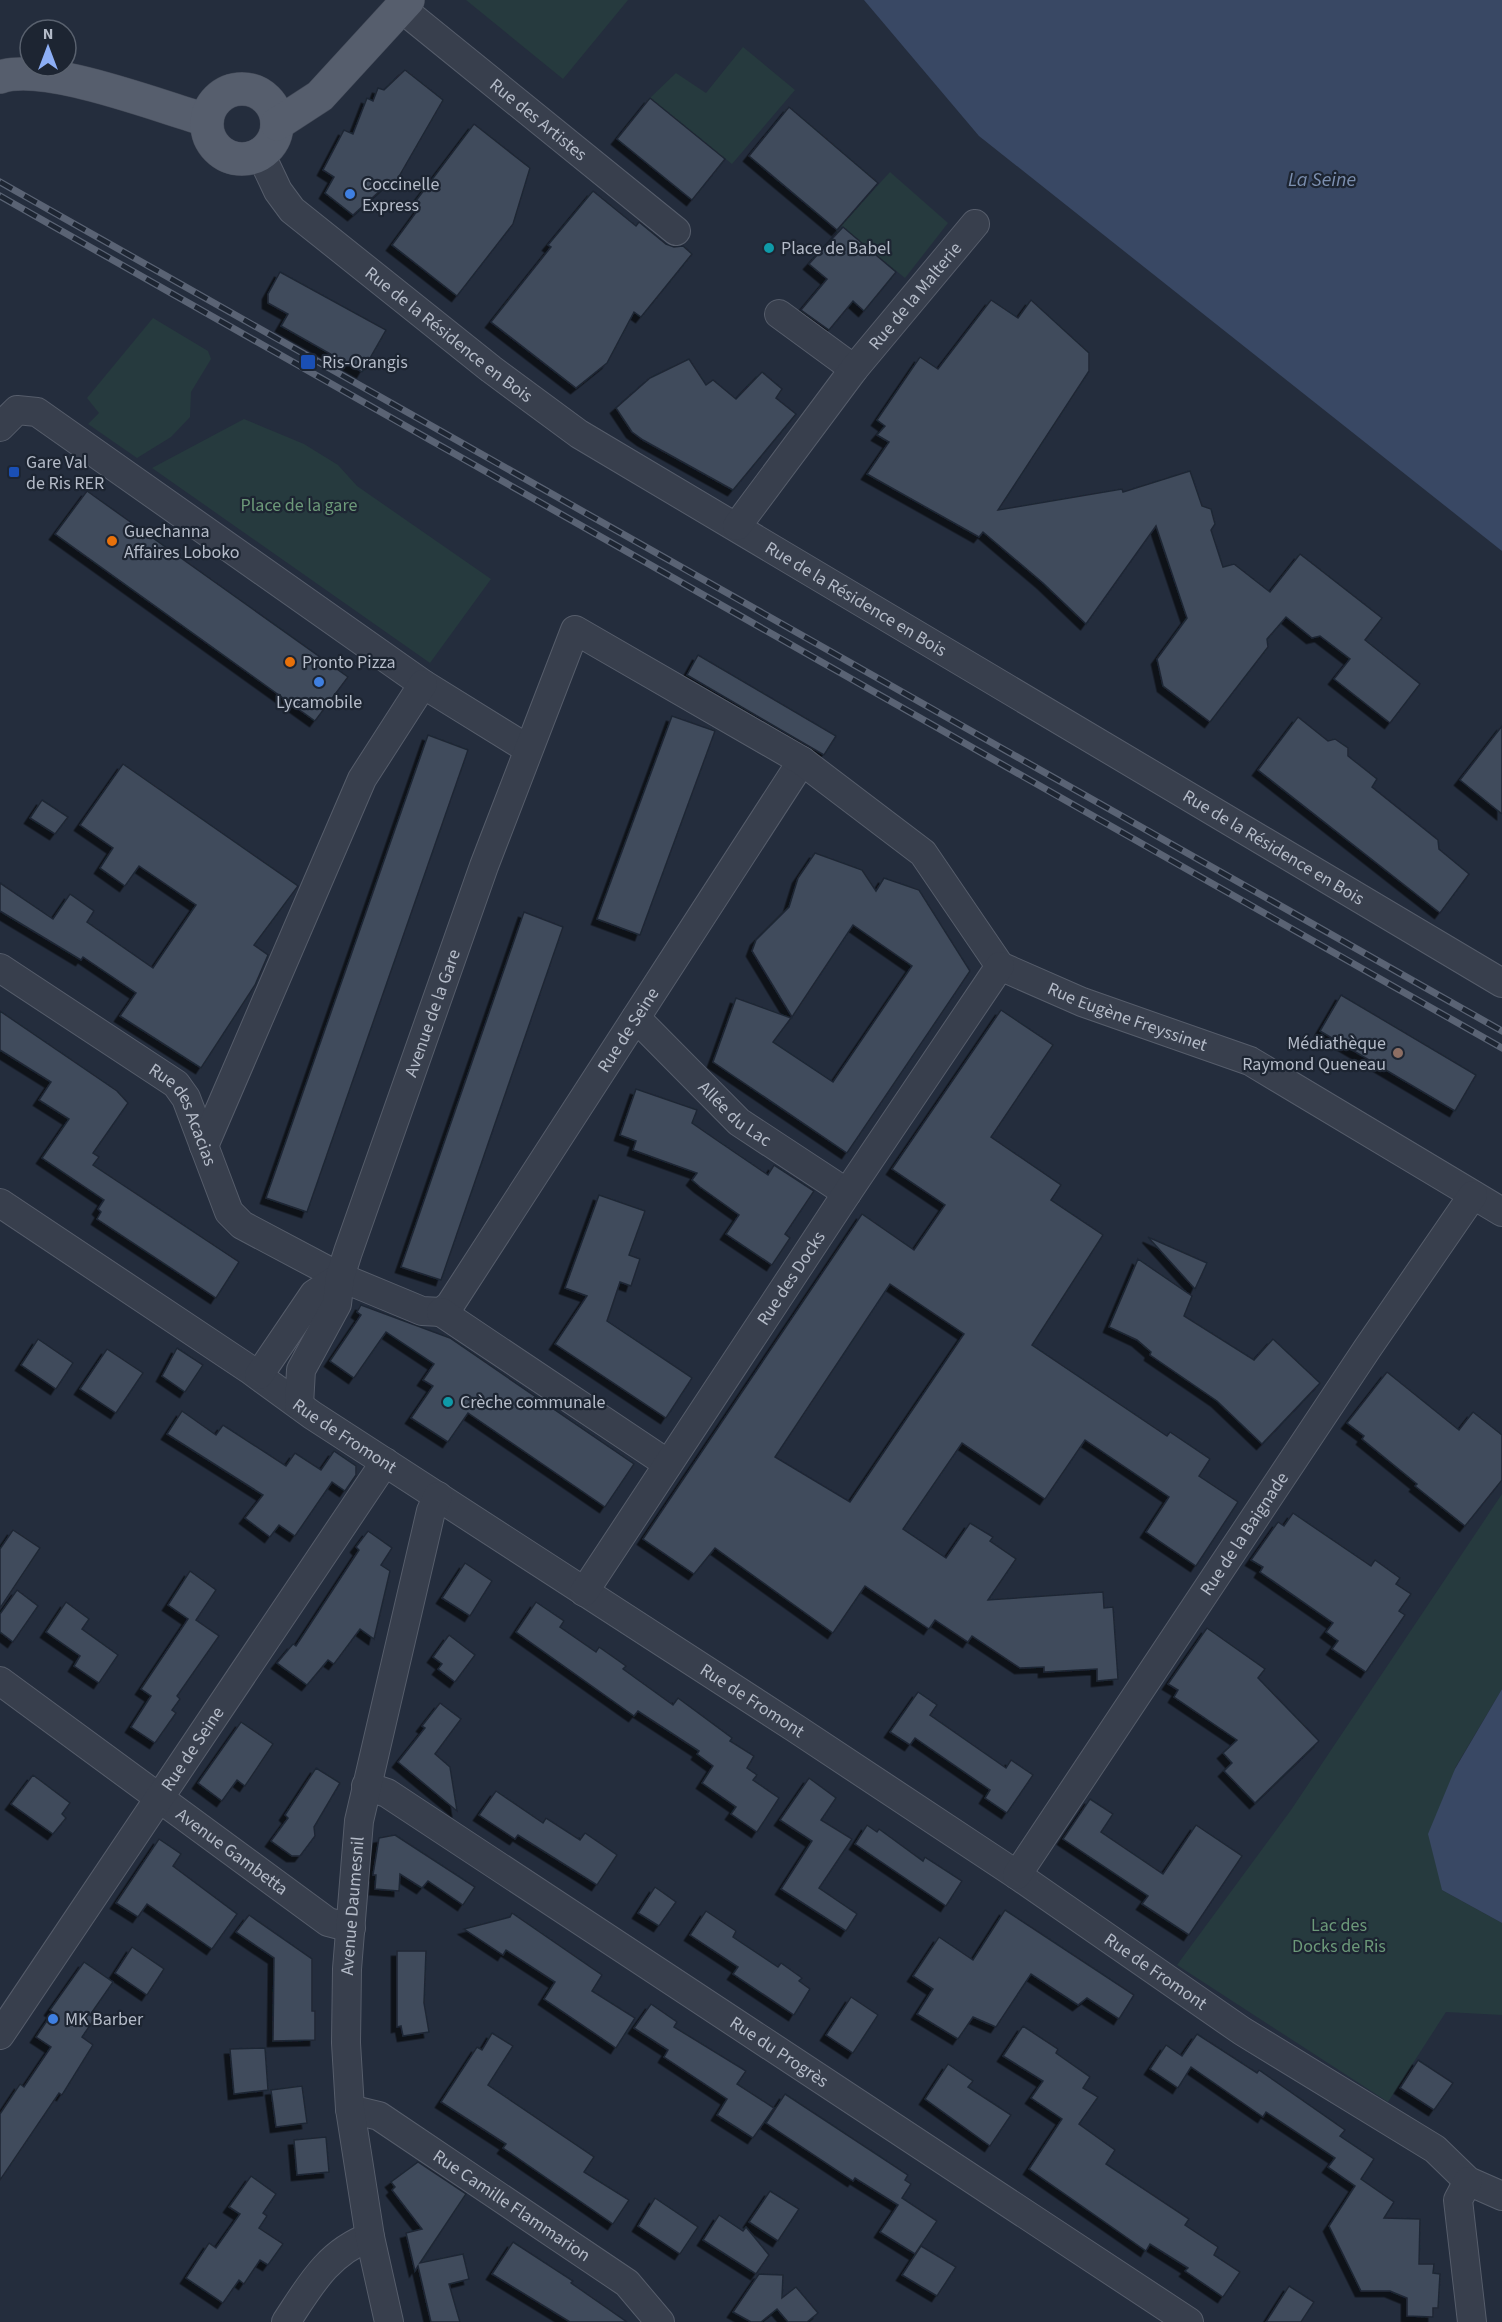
<svg xmlns="http://www.w3.org/2000/svg" width="1502" height="2322" font-family="'Source Sans 3',sans-serif">
<style>
.green{fill:#263a3e}
.water{fill:#394864}
.building{fill:#404b5c;stroke:#1f2734;stroke-width:1.5;fill-rule:evenodd;filter:url(#shadow)}
.lines{fill:none;stroke-linecap:round;stroke-linejoin:round}
.minor-casing{stroke:#565d6b;stroke-width:30}
.primary-casing{stroke:#414856;stroke-width:34}
.minor{stroke:#383f4d;stroke-width:28}
.primary{stroke:#565e6d;stroke-width:33}
.rail-casing{stroke:#5a6374;stroke-width:7}
.rail{stroke:#1d2532;stroke-width:4.5;stroke-dasharray:14;stroke-linecap:butt}
.shop-dot{fill:#3f7fe0;stroke:#1d2532;stroke-width:2}
.culture-dot{fill:#0f9aa8;stroke:#1d2532;stroke-width:2}
.transit-dot{fill:#1a4fb4;stroke:#1d2532;stroke-width:2}
.food-dot{fill:#e8710a;stroke:#1d2532;stroke-width:2}
.education-dot{fill:#8d6e63;stroke:#1d2532;stroke-width:2}
.labels{text-anchor:middle;stroke-width:4.5;stroke-linejoin:round;paint-order:stroke}
.street-label{font-size:18px;fill:#b4bbc8;stroke:#1d2532}
.poi-label{font-size:18px;fill:#b4bbc8;stroke:#1d2532;text-anchor:start}
.park-label{font-size:18px;fill:#6c9979;stroke:#1d2532}
.water-label{font-size:20px;font-style:italic;fill:#7c8faf;stroke:#1d2532}
</style>
<defs>
<filter id="shadow"><feDropShadow dx="-5.5" dy="5.5" stdDeviation="0" flood-color="#0009"/></filter>
</defs>
<rect width="100%" height="100%" fill="#242d3d"/>
<!-- green -->
<g class="green">
<polygon points="466,0 628,0 563,79"/>
<polygon points="743,47 795,90 732,164 650,98 676,73 706,93"/>
<polygon points="890,172 948,223 905,278 841,226"/>
<polygon points="153,318 208,351 211,359 191,392 190,417 171,437 137,458 88,424 99,413 87,398"/>
<polygon points="244,419 304,444 338,465 357,486 491,579 430,663 152,468"/>
<polygon points="1502,1494 1502,1689 1455,1768 1442,1890 1502,1923 1502,2015 1446,2012 1388,2102 1177,1965 1291,1810"/>
</g>
<!-- water -->
<g class="water">
<polygon points="864,0 1502,0 1502,551 979,136"/>
<polygon points="1502,1689 1502,1923 1442,1890 1428,1834 1455,1769"/>
</g>
<!-- building -->
<g class="building">
<polygon points="405,70 443,100 394,185 390,182 353,215 325,193 334,177 323,170 344,130 353,134 367,98 373,101 378,88 384,90"/>
<polygon points="650,98 725,159 692,200 617,139"/>
<polygon points="789,107 878,183 837,230 749,156"/>
<polygon points="474,124 530,168 513,224 457,296 392,245 420,207 415,202"/>
<polygon points="593,191 636,226 639,222 666,244 674,247 683,246 692,254 641,317 634,312 607,363 576,388 491,322 551,247 548,245"/>
<polygon points="843,227 896,272 864,311 853,301 829,330 801,310 827,279 809,264"/>
<polygon points="280,272 386,330 362,372 281,326 288,314 268,303 268,294"/>
<polygon points="991,300 1018,318 1031,300 1089,353 1089,371 998,510 1122,489 1123,492 1190,471 1202,506 1211,509 1215,524 1211,530 1223,567 1234,564 1270,592 1300,554 1382,618 1365,640 1420,684 1390,723 1334,679 1350,659 1320,636 1312,638 1286,617 1267,639 1268,647 1210,722 1163,686 1157,659 1187,618 1156,526 1086,624 1043,583 983,532 979,537 867,474 889,442 877,435 885,426 877,420 920,357 938,369"/>
<polygon points="689,359 706,385 713,380 736,399 762,372 782,389 776,398 796,414 733,490 643,440 632,432 616,408 650,378"/>
<polygon points="87,491 348,677 315,721 55,534"/>
<polygon points="698,655 836,736 824,755 687,675"/>
<polygon points="672,716 715,731 640,935 597,919"/>
<polygon points="1298,717 1328,741 1335,739 1348,748 1348,756 1377,779 1372,787 1438,840 1439,849 1469,874 1440,913 1258,770"/>
<polygon points="1502,726 1502,814 1460,780"/>
<polygon points="428,735 468,750 307,1212 266,1198"/>
<polygon points="123,764 298,886 254,945 268,955 255,985 201,1068 120,1016 136,993 83,957 81,960 0,911 0,883 53,919 70,894 94,911 87,922 153,968 196,905 139,866 125,886 100,868 113,848 80,825"/>
<polygon points="42,800 68,817 55,834 30,818"/>
<polygon points="815,853 862,870 876,891 884,878 919,890 970,971 847,1153 713,1062 736,998 791,1018 773,1042 833,1082 912,966 853,925 792,1017 752,951 756,940 789,907 798,878"/>
<polygon points="524,912 563,927 441,1280 401,1267"/>
<polygon points="1341,995 1476,1075 1455,1111 1320,1031"/>
<path d="M1001 1010 1053 1045 991 1137 1061 1185 1051 1200 1103 1235 1032 1345 1167 1436 1170 1432 1210 1459 1199 1476 1238 1502 1196 1566 1146 1532 1169 1497 1085 1440 1045 1499 962 1443 903 1529 946 1558 970 1523 993 1537 990 1541 1016 1559 988 1600 1103 1592 1104 1608 1113 1607 1118 1679 1097 1681V1669L1044 1672V1667L1020 1668 972 1636 968 1642 935 1620 929 1629 865 1586 833 1633 715 1548 694 1574 643 1539 862 1214 914 1250 945 1205 892 1169ZM890 1284 964 1334 850 1502 775 1457Z"/>
<polygon points="0,1011 117,1091 128,1103 93,1153 99,1157 93,1165 239,1262 216,1298 97,1219 101,1212 98,1209 104,1200 42,1158 69,1119 39,1100 51,1082 0,1050"/>
<polygon points="636,1089 697,1110 692,1123 718,1141 768,1175 774,1165 814,1191 785,1234 790,1238 772,1265 726,1234 739,1215 700,1187 692,1180 697,1173 633,1150 636,1141 620,1135"/>
<polygon points="599,1195 645,1211 629,1255 640,1259 631,1286 620,1282 607,1321 692,1378 666,1418 555,1344 587,1296 565,1288"/>
<polygon points="1148,1237 1207,1263 1195,1289"/>
<polygon points="1138,1259 1192,1296 1184,1316 1254,1360 1273,1339 1320,1383 1262,1444 1217,1401 1150,1355 1151,1352 1137,1340 1109,1327"/>
<polygon points="361,1305 450,1338 634,1464 605,1507 468,1413 448,1442 411,1418 433,1386 423,1380 434,1364 386,1332 354,1378 330,1361 361,1315 357,1312"/>
<polygon points="38,1339 73,1363 56,1389 21,1365"/>
<polygon points="177,1348 203,1365 185,1392 162,1376"/>
<polygon points="107,1349 143,1373 116,1413 80,1389"/>
<polygon points="1387,1372 1459,1430 1473,1412 1502,1435 1502,1480 1465,1526 1415,1486 1417,1484 1362,1439 1364,1436 1347,1423"/>
<polygon points="182,1411 216,1435 223,1425 286,1466 295,1453 321,1470 334,1451 356,1466 356,1475 345,1491 332,1482 295,1536 279,1525 270,1537 245,1518 263,1495 167,1434"/>
<polygon points="1293,1513 1371,1566 1375,1560 1400,1578 1396,1584 1411,1594 1399,1611 1405,1615 1366,1672 1332,1649 1338,1641 1326,1632 1333,1623 1260,1572 1263,1567 1251,1560 1278,1522 1284,1526"/>
<polygon points="13,1530 40,1548 0,1608 0,1549"/>
<polygon points="368,1531 392,1548 381,1565 390,1571 374,1639 360,1629 334,1664 328,1660 307,1685 277,1663 293,1644 296,1646 359,1550 356,1547"/>
<polygon points="465,1563 492,1581 470,1616 442,1598"/>
<polygon points="190,1571 216,1590 196,1620 219,1636 177,1696 180,1699 172,1710 176,1713 155,1743 131,1727 151,1696 141,1689 188,1619 168,1605"/>
<polygon points="17,1590 38,1606 13,1642 0,1632 0,1614"/>
<polygon points="66,1602 89,1619 82,1629 118,1655 99,1683 74,1666 80,1656 46,1632"/>
<polygon points="536,1602 564,1621 560,1627 596,1652 599,1647 626,1666 623,1669 673,1705 678,1698 732,1738 730,1741 754,1756 747,1768 757,1775 753,1780 779,1798 757,1832 731,1814 736,1807 702,1783 713,1766 697,1754 699,1751 638,1711 634,1716 516,1632"/>
<polygon points="1207,1628 1265,1669 1258,1678 1319,1741 1255,1803 1224,1771 1232,1763 1223,1753 1237,1740 1174,1697 1178,1690 1168,1684"/>
<polygon points="449,1635 475,1655 455,1682 438,1669 442,1664 433,1657"/>
<polygon points="918,1692 937,1705 930,1715 1006,1768 1011,1760 1033,1775 1007,1813 985,1798 990,1790 915,1738 910,1745 890,1732"/>
<polygon points="440,1703 461,1719 435,1754 450,1767 457,1811 398,1762 425,1728 422,1726"/>
<polygon points="241,1722 273,1744 245,1786 237,1780 222,1801 198,1783"/>
<polygon points="316,1768 340,1783 314,1827 315,1836 300,1856 292,1856 271,1841 288,1818 285,1815"/>
<polygon points="33,1775 70,1803 62,1814 66,1818 53,1834 11,1804"/>
<polygon points="809,1778 836,1798 821,1820 852,1839 819,1888 857,1914 846,1931 781,1889 812,1841 780,1820"/>
<polygon points="496,1791 543,1823 546,1818 580,1840 585,1833 617,1855 597,1885 518,1835 515,1839 479,1815"/>
<polygon points="1090,1799 1113,1814 1101,1832 1163,1874 1196,1825 1242,1856 1189,1935 1142,1904 1148,1896 1063,1839"/>
<polygon points="867,1825 877,1832 879,1829 923,1861 925,1857 962,1881 946,1906 855,1844"/>
<polygon points="395,1835 475,1887 463,1905 428,1881 422,1888 400,1874 399,1891 375,1889 376,1875 373,1875 379,1838"/>
<polygon points="159,1839 181,1854 173,1866 237,1914 212,1949 147,1904 138,1917 116,1903"/>
<polygon points="655,1887 676,1902 659,1926 638,1913"/>
<polygon points="1005,1910 1134,1995 1119,2019 1087,1998 1078,2005 1031,1974 996,2027 973,2017 958,2039 917,2014 933,1989 913,1976 939,1937 973,1960"/>
<polygon points="706,1911 736,1931 733,1937 778,1967 781,1963 802,1978 799,1981 810,1989 794,2015 733,1974 738,1967 690,1935"/>
<polygon points="512,1913 602,1975 592,1991 635,2018 616,2048 544,1999 555,1982 506,1950 503,1955 464,1929 510,1917"/>
<polygon points="249,1915 312,1959 312,2011 315,2011 315,2040 273,2041 274,1958 236,1932"/>
<polygon points="132,1947 164,1969 147,1995 115,1973"/>
<polygon points="397,1951 426,1951 424,2003 429,2032 403,2036 401,2026 397,2027"/>
<polygon points="84,1962 113,1982 90,2015 95,2018 82,2037 93,2045 62,2095 59,2093 0,2180 0,2114 20,2084 24,2087 51,2047 36,2037 53,2012 50,2010"/>
<polygon points="851,1997 878,2015 853,2053 826,2035"/>
<polygon points="651,2004 677,2022 674,2027 746,2071 737,2084 774,2108 753,2138 717,2115 727,2099 664,2057 668,2050 634,2028"/>
<polygon points="1023,2026 1058,2049 1056,2053 1090,2077 1083,2088 1098,2097 1079,2124 1115,2150 1106,2164 1189,2219 1185,2225 1218,2247 1214,2255 1240,2272 1223,2297 1185,2271 1188,2268 1150,2244 1146,2251 1029,2169 1062,2119 1031,2098 1043,2081 1003,2056"/>
<polygon points="492,2033 513,2046 488,2085 594,2157 584,2172 629,2200 613,2224 503,2148 506,2144 441,2102 477,2047 482,2050"/>
<polygon points="1197,2034 1257,2073 1259,2070 1345,2130 1340,2136 1374,2159 1361,2179 1394,2202 1384,2218 1420,2219 1419,2264 1434,2264 1433,2273 1440,2274 1438,2308 1433,2308 1433,2317 1407,2316 1407,2298 1390,2291 1361,2291 1329,2226 1355,2186 1328,2167 1335,2158 1266,2112 1263,2117 1191,2067 1178,2088 1150,2069 1166,2045 1182,2056"/>
<polygon points="265,2048 268,2090 234,2094 230,2049"/>
<polygon points="1418,2060 1453,2083 1434,2110 1400,2088"/>
<polygon points="948,2064 973,2081 968,2087 1011,2115 990,2146 925,2099"/>
<polygon points="302,2086 307,2123 276,2127 271,2090"/>
<polygon points="785,2094 908,2175 905,2180 911,2184 902,2198 937,2221 915,2254 880,2232 898,2205 855,2178 853,2181 766,2123"/>
<polygon points="326,2137 329,2172 297,2175 294,2140"/>
<polygon points="418,2162 466,2194 420,2263 463,2254 469,2279 449,2284 460,2322 431,2322 418,2266 415,2271 406,2233 422,2229 392,2190 395,2187 391,2182"/>
<polygon points="251,2176 276,2194 263,2213 267,2216 259,2228 283,2244 268,2265 260,2260 244,2284 239,2280 223,2303 186,2278 209,2243 216,2248 240,2214 229,2207"/>
<polygon points="770,2191 799,2209 778,2241 749,2222"/>
<polygon points="655,2198 698,2227 680,2254 638,2226"/>
<polygon points="719,2215 743,2231 746,2227 769,2255 756,2274 703,2240"/>
<polygon points="513,2242 573,2281 571,2283 627,2322 570,2322 492,2274"/>
<polygon points="921,2246 956,2267 937,2296 902,2275"/>
<polygon points="759,2274 783,2275 782,2298 796,2287 818,2313 807,2322 788,2322 777,2309 761,2322 751,2322 733,2312"/>
<polygon points="1289,2286 1314,2302 1301,2322 1266,2322"/>
</g>
<g class="lines">
<!-- minor casing -->
<g class="minor-casing">
<g id="minor">
<path id="s1" d="M401 8 676 231"/>
<path id="s2" d="M260 153 278 191 292 210 491 369 579 434 1502 983"/>
<polyline points="779,314 854,369"/>
<polyline points="0,427 17,410 37,412 423,684 528,749"/>
<path id="s3" d="M737 526 854 369 975 224"/>
<path id="s4" d="M0 968 176 1084 186 1098 229 1212 242 1225 340 1277 422 1311 441 1312 450 1305 802 761"/>
<path id="s5" d="M636 1018 739 1122 847 1193"/>
<polyline points="204,1146 362,779 423,684"/>
<path id="s6" d="M0 1203 249 1369 312 1415 795 1728 1017 1875 1242 2031 1435 2149 1468 2181 1502 2196"/>
<polyline points="441,1312 668,1464"/>
<polyline points="259,1375 314,1294 340,1277"/>
<path id="s7" d="M299 1405 301 1370 337 1304 340 1277 348 1252 484 866 575 630 802 761 923 853 1000 966 1082 1002 1250 1061 1502 1212"/>
<path id="s8" d="M584 1592 847 1193 1000 966"/>
<path id="s9" d="M0 1681 328 1922 351 1928"/>
<path id="s10" d="M366 1786 387 1793 1189 2322"/>
<path id="s11" d="M1017 1875 1367 1349 1473 1195"/>
<path id="s12" d="M0 2035 385 1462"/>
<path id="s13" d="M350 2109 379 2116 627 2283 660 2322"/>
<polyline points="1468,2181 1458,2200 1472,2322"/>
<path d="M286 2322C309 2287 328 2252 370 2237"/>
<path id="s14" d="M389 2322 370 2237 350 2109 346 2043 347 1969 359 1821 431 1511 438 1496"/>
</g>
</g>
<!-- primary casing -->
<g class="primary-casing">
<g id="primary">
<path d="M0 77C46 62 157 106 207 120"/>
<circle cx="242" cy="124" r="35"/>
<polyline points="277,124 320,96 408,0"/>
</g>
</g>
<!-- minor -->
<use href="#minor" class="minor"/>
<!-- primary -->
<use href="#primary" class="primary"/>
<!-- rail casing -->
<g class="rail-casing">
<g id="rail">
<polyline points="0,182 1502,1031"/>
<polyline points="0,196 1502,1048"/>
</g>
</g>
<!-- rail -->
<use href="#rail" class="rail"/>
</g>
<!-- markers -->
<g class="shop-dot">
<circle cx="350" cy="194" r="6"/>
<circle cx="319" cy="682" r="6"/>
<circle cx="53" cy="2019" r="6"/>
</g>
<g class="culture-dot">
<circle cx="769" cy="248" r="6"/>
<circle cx="448" cy="1402" r="6"/>
</g>
<g class="transit-dot">
<rect x="300" y="354" width="16" height="16" rx="3"/>
<rect x="8" y="466" width="12" height="12" rx="3"/>
</g>
<g class="food-dot">
<circle cx="112" cy="541" r="6"/>
<circle cx="290" cy="662" r="6"/>
</g>
<circle class="education-dot" cx="1398" cy="1053" r="6"/>
<g class="labels">
<!-- street labels -->
<g class="street-label">
<text dy="6" stroke="none"><textPath href="#s1" startOffset="177">Rue des Artistes</textPath></text>
<text dy="6" stroke="none"><textPath href="#s3" startOffset="291">Rue de la Malterie</textPath></text>
<text dy="6" stroke="none"><textPath href="#s2" startOffset="266">Rue de la Résidence en Bois</textPath></text>
<text dy="6" stroke="none"><textPath href="#s2" startOffset="752">Rue de la Résidence en Bois</textPath></text>
<text dy="6" stroke="none"><textPath href="#s2" startOffset="1238">Rue de la Résidence en Bois</textPath></text>
<text dy="6" stroke="none"><textPath href="#s7" startOffset="417">Avenue de la Gare</textPath></text>
<text dy="6" stroke="none"><textPath href="#s7" startOffset="1514">Rue Eugène Freyssinet</textPath></text>
<text dy="6" stroke="none"><textPath href="#s4" startOffset="926">Rue de Seine</textPath></text>
<text dy="6" stroke="none"><textPath href="#s5" startOffset="138">Allée du Lac</textPath></text>
<text dy="6" stroke="none"><textPath href="#s4" startOffset="240">Rue des Acacias</textPath></text>
<text dy="6" stroke="none"><textPath href="#s8" startOffset="376">Rue des Docks</textPath></text>
<text dy="6" stroke="none"><textPath href="#s6" startOffset="416">Rue de Fromont</textPath></text>
<text dy="6" stroke="none"><textPath href="#s11" startOffset="410">Rue de la Baignade</textPath></text>
<text dy="6" stroke="none"><textPath href="#s6" startOffset="902">Rue de Fromont</textPath></text>
<text dy="6" stroke="none"><textPath href="#s12" startOffset="345">Rue de Seine</textPath></text>
<text dy="6" stroke="none"><textPath href="#s9" startOffset="288">Avenue Gambetta</textPath></text>
<text dy="6" stroke="none"><textPath href="#s14" startOffset="420">Avenue Daumesnil</textPath></text>
<text dy="6" stroke="none"><textPath href="#s6" startOffset="1388">Rue de Fromont</textPath></text>
<text dy="6" stroke="none"><textPath href="#s10" startOffset="492">Rue du Progrès</textPath></text>
<text dy="6" stroke="none"><textPath href="#s13" startOffset="190">Rue Camille Flammarion</textPath></text>
</g>
<!-- poi labels -->
<g class="poi-label">
<text x="362" y="190">Coccinelle<tspan x="362" dy="21">Express</tspan></text>
<text x="781" y="254">Place de Babel</text>
<text x="322" y="368">Ris-Orangis</text>
<text x="26" y="468">Gare Val<tspan x="26" dy="21">de Ris RER</tspan></text>
<text x="124" y="537">Guechanna<tspan x="124" dy="21">Affaires Loboko</tspan></text>
<text x="302" y="668">Pronto Pizza</text>
<text x="319" y="708" text-anchor="middle">Lycamobile</text>
<text x="1386" y="1049" text-anchor="end">Médiathèque<tspan x="1386" dy="21">Raymond Queneau</tspan></text>
<text x="460" y="1408">Crèche communale</text>
<text x="65" y="2025">MK Barber</text>
</g>
<!-- park labels -->
<g class="park-label">
<text x="299" y="511">Place de la gare</text>
<text x="1339" y="1931">Lac des<tspan x="1339" dy="21">Docks de Ris</tspan></text>
</g>
<!-- water labels -->
<g class="water-label">
<text x="1322" y="186">La Seine</text>
</g>
</g>
<!-- north arrow -->
<g transform="translate(48 48)"><circle r="28" fill="#1d2532" stroke="#59616e" stroke-width="1.5"/>
<path d="M0-4.5L10 22L0 15L-10 22Z" fill="#8caef5"/>
<text y="-9" font-size="16" font-weight="bold" text-anchor="middle" fill="#b4bbc8">N</text>
</g>
</svg>
